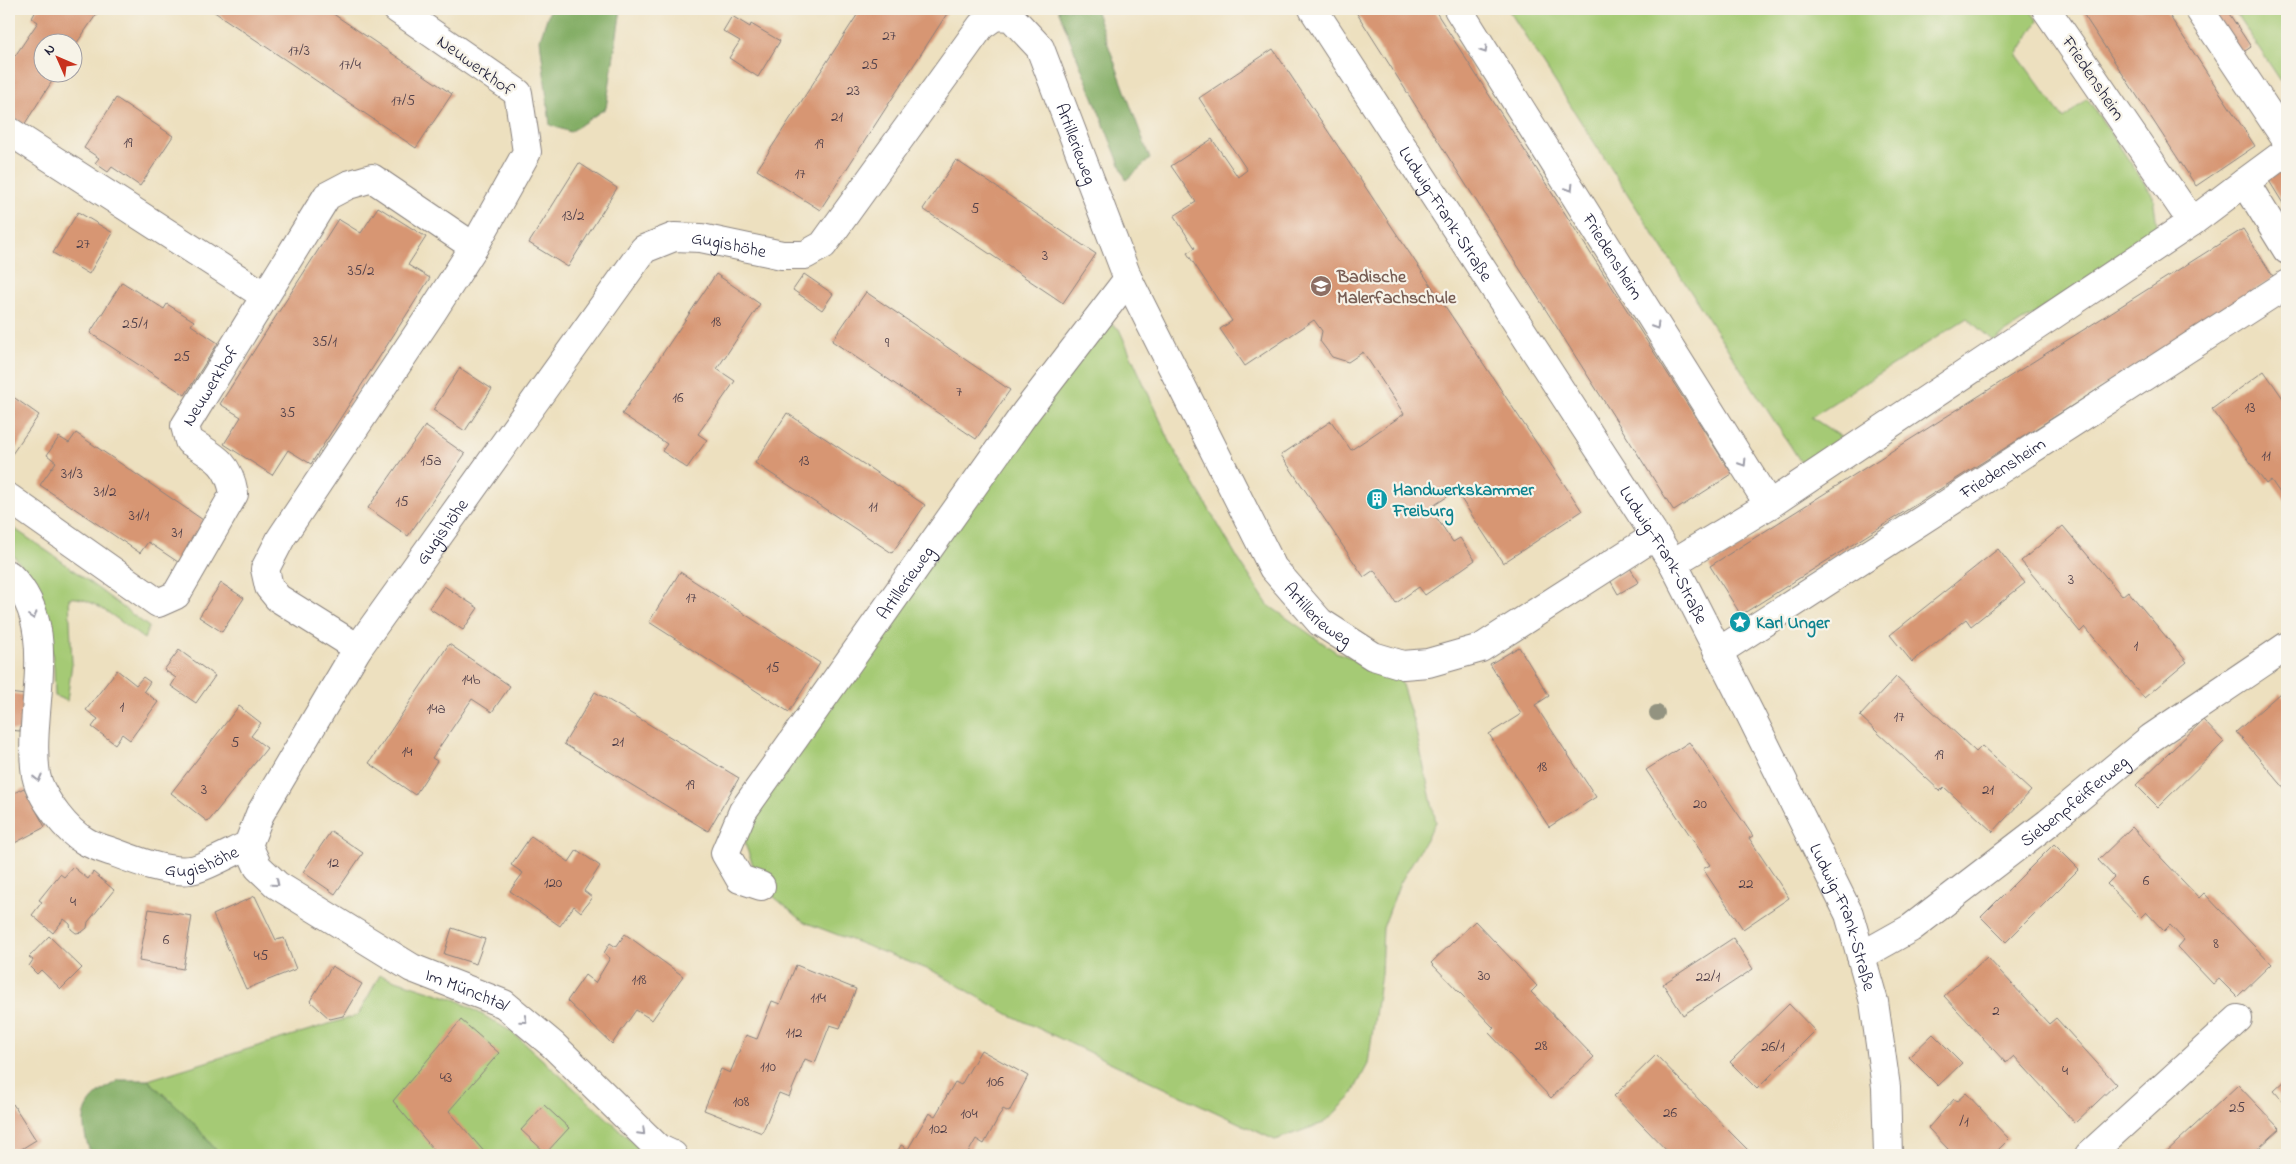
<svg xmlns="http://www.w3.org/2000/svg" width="2296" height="1164" font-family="'Indie Flower',sans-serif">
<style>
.green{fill:#a5ca74;stroke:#647658}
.forest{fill:#84ae66;stroke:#536850}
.building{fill:#d79673}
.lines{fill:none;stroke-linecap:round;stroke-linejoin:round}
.minor-casing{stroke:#88817d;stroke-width:30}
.minor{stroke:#fff;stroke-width:28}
.tree{fill:#939380}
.oneway{stroke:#9c9ca7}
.labels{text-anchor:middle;stroke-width:4.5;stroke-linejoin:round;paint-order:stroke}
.number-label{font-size:15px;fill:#4f3f49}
.street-label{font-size:18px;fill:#22223b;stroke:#f7f3e8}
.education-label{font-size:18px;font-weight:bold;fill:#785e54;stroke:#f7f3e8;text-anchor:start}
.culture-label{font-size:18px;font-weight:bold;fill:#0d838f;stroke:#f7f3e8;text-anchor:start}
</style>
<rect width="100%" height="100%" fill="#f7f3e8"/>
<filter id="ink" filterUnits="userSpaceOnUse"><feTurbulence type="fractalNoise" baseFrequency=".02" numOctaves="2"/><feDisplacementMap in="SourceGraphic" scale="10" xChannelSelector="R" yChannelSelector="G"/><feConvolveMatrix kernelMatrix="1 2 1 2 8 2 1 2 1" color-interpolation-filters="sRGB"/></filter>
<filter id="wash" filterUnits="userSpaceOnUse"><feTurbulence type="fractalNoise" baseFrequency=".0096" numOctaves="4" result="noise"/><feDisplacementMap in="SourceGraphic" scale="20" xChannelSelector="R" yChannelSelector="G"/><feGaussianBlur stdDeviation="1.12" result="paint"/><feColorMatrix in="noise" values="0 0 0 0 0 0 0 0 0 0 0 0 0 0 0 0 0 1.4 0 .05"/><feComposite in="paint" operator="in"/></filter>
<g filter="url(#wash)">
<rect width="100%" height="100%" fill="#ede0bf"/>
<!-- green -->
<g class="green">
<polygon points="1508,9 2029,9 2038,21 2017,55 2064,119 2087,98 2153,196 2158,233 1993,341 1967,318 1811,417 1843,438 1804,467"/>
<polygon points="2233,9 2287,9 2287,90"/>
<polygon points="1104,319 1119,329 1171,444 1237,557 1268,605 1336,652 1399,675 1415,727 1436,822 1399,885 1383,928 1381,974 1368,1064 1350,1098 1324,1123 1275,1140 1008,1014 935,972 804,922 761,886 745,844 750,817"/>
<path d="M9 525 60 560 149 627 144 639C127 627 90 594 69 598L72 663 67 701 55 696 54 668 48 622 32 589 27 572 9 550Z"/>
<polygon points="380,975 457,1000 512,1032 643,1151 641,1155 220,1155 191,1120 148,1080 358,1015"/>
</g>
<!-- forest -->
<g class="forest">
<polygon points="550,9 621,9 606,108 570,132 550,125 540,39"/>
<polygon points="1058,9 1095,9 1150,159 1126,180"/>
<path d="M119 1080H148L191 1120 220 1155H91C77 1115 82 1101 119 1080Z"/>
</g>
<g id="blocks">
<!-- building -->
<g class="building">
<polygon points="37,9 100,9 72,50 72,42 42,42 42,72 58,72 24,125 9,115 9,52 15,56 38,22 32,18"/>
<polygon points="210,9 326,9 452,94 416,148"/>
<polygon points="861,9 950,9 820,210 757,170"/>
<polygon points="1354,9 1434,9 1732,474 1674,511"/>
<polygon points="2080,9 2165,9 2255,146 2196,186"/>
<polygon points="2204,9 2226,9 2251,47 2236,57"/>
<polygon points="732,16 750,27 751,24 780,41 758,77 729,58 740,41 723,31"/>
<polygon points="1273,49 1582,511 1503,563 1456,491 1430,508 1453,542 1460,538 1475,560 1425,595 1419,587 1396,603 1374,570 1364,577 1281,455 1331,421 1351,450 1404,414 1363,352 1348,362 1332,357 1320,341 1322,331 1314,320 1245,366 1220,329 1232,321 1187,253 1195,248 1174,216 1196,202 1171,166 1212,139 1238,177 1247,170 1199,98"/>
<polygon points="116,98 173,136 140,186 112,167 108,172 95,163 99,158 84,148"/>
<polygon points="956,160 1096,254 1063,303 923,209"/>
<polygon points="579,163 617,188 568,267 529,243"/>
<polygon points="2287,167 2287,210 2268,179"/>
<polygon points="378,207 426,237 408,265 430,278 311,464 288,450 272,475 224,444 241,417 220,404 338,219 361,233"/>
<polygon points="78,212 113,233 89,274 53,253"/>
<polygon points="2243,229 2274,278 1741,615 1710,566"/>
<polygon points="716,274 760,304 717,369 735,381 698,434 707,440 687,468 662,451 667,444 622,414"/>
<polygon points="804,274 833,294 822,310 793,290"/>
<polygon points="122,282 164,309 167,304 194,321 191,325 218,343 185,395 90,333"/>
<polygon points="866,292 1010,390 976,439 832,341"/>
<polygon points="460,368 492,389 465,431 433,410"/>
<polygon points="2264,371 2287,404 2287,503 2271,480 2266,484 2212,409"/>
<polygon points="9,394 39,415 12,454 9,452"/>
<polygon points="787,413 925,505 892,553 755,463"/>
<polygon points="425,426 465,454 408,536 368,508"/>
<polygon points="76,433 206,522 178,562 148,542 140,553 40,485 56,462 47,455 59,437 69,443"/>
<polygon points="2063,526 2122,596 2128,591 2187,662 2144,698 2085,627 2080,632 2021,561"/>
<polygon points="1998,549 2025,583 1971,626 1966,619 1912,662 1890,635"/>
<polygon points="1630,568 1639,582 1618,594 1610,580"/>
<polygon points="680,572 820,663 789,712 649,622"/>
<polygon points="221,583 244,598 222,632 199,617"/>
<polygon points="444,586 478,608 463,630 429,608"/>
<polygon points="449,644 510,686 492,712 472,699 432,758 437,761 415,795 369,763"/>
<polygon points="1519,647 1549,696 1535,705 1596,797 1549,827 1489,734 1521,714 1490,664"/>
<polygon points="179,650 215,676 196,703 171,686 176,678 164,670"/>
<polygon points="117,670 136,685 143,677 150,682 144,691 158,702 130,740 122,734 115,744 92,727 98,719 86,710"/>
<polygon points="1896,677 1976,752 1982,746 2031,791 1993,832 1944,787 1940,791 1860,716"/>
<polygon points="595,692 739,778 708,831 564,744"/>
<polygon points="9,693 25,695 20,731 9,730"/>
<polygon points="2280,693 2287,701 2287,791 2236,732"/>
<polygon points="239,706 261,723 251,736 267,748 208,822 171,793"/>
<polygon points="2203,720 2224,742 2158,807 2136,785"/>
<polygon points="1689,742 1753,836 1749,838 1789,898 1743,929 1703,869 1710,865 1646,770"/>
<polygon points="9,783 14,793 24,788 45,827 9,846"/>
<polygon points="2132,827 2199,898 2204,893 2271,964 2237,997 2219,979 2213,984 2178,947 2184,940 2170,925 2164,931 2146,912 2140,918 2107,884 2114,877 2098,860"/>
<polygon points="331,831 363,853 335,894 303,872"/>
<polygon points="531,836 569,862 577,850 600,866 584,891 592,897 581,912 574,906 560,926 510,891 523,873 511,865"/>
<polygon points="2054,844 2079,869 2006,942 1981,917"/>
<polygon points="73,867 88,879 93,872 114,890 88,922 87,928 82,932 76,933 71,929 70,924 64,919 53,933 32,915 42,902 39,900 60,874 64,877"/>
<polygon points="255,896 276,940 284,938 296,969 246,989 213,915"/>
<polygon points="149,909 192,916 183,969 139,961"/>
<polygon points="1475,921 1537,986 1531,992 1594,1057 1551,1098 1489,1033 1494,1028 1431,963"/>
<polygon points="452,928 485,939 476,964 444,954"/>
<polygon points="625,934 683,976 652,1020 636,1010 612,1044 567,1001 585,975 595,983 610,958 604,953 610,943 616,947"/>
<polygon points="49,936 82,968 61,989 41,970 37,974 29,966 33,960 29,957"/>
<polygon points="1733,938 1753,969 1683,1015 1663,984"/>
<polygon points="1987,957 2049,1024 2056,1018 2116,1084 2075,1123 2014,1056 2006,1063 1944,996"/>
<polygon points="796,965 856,989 840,1028 830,1025 815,1063 805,1059 789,1097 779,1093 762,1133 704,1110 721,1069 730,1073 746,1035 757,1039 772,1001 780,1004"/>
<polygon points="332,966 362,984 343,1016 330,1019 310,1001"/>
<polygon points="1789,1004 1815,1031 1757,1089 1730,1062"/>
<polygon points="461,1020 499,1053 449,1111 487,1155 438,1155 393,1101"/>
<polygon points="1933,1034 1962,1063 1938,1086 1909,1057"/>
<polygon points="981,1050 1028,1076 1009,1112 1003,1109 984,1144 976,1139 967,1155 896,1155 901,1145 908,1149 929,1113 935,1116 955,1082 961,1085"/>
<polygon points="1656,1055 1727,1129 1753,1155 1671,1155 1614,1096"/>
<polygon points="2287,1079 2287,1106 2274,1091"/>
<polygon points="2238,1085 2280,1129 2251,1155 2163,1155"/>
<polygon points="1966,1093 2009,1139 1993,1155 1948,1155 1948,1149 1928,1128 1954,1099 1956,1102"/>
<polygon points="13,1104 36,1140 15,1153 12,1148 9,1150 9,1107"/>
<polygon points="544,1105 569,1128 546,1153 521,1130"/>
</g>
</g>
</g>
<g filter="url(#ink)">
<use href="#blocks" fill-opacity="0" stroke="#88817d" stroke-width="1"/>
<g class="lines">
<!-- minor casing -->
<g class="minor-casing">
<g id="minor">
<path id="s1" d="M1313 9 1673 563 1749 712 1849 914 1874 1002 1886 1087 1888 1155"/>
<path id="s2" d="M1458 9 1769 505"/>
<polyline points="2199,9 2287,141"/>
<polyline points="9,131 265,296"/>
<polyline points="2245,182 2287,151"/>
<polyline points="2192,222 2245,182 2287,250"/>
<path id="s3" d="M9 498 158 603 176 595 234 494C229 463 215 457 189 441L185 426 327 196 348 185 372 178 474 247"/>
<polyline points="1673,563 1769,505 2192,222 2046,9"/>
<path id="s4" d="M9 575C63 627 26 710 36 775 39 790 48 803 57 815 64 824 74 835 85 841 93 846 104 849 113 852 134 860 167 873 190 870 200 870 236 850 248 845L260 814 358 648 644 249 674 237 701 238 782 255H805L823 245 981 26 995 16 1011 17 1040 48 1128 279 1273 568 1320 622 1373 656 1403 665 1428 663 1481 648 1655 536"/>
<polyline points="358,648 278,598 269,587 265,569 281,538 433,311 474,247 527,152 518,93 397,9"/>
<path id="s5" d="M1718 652 2287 284"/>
<path id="s6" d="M248 845 258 867 277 885 412 968 504 1004 553 1045 658 1148 673 1155"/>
<path id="s7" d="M761 886 740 879 725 853 743 811 1025 413 1128 279"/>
<path id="s8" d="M1861 956 1911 928 2048 823 2151 738 2287 646"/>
<polyline points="2089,1155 2238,1019"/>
</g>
</g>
<!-- minor -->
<use href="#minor" class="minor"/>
</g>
<!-- trees -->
<circle class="tree" cx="1657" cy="713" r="8"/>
<!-- one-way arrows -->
<defs><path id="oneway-chevron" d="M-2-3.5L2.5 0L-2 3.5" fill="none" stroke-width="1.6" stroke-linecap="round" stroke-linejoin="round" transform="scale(1.25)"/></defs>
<g class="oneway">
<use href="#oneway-chevron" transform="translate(1484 50) rotate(58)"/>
<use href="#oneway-chevron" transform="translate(1570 188) rotate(58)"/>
<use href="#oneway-chevron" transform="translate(1656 326) rotate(58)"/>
<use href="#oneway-chevron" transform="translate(1743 463) rotate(58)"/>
<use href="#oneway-chevron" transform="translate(33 616) rotate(72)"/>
<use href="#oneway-chevron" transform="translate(38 778) rotate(76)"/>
<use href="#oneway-chevron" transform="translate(276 883) rotate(39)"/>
<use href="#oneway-chevron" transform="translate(524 1020) rotate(40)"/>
<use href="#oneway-chevron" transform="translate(642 1132) rotate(45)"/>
</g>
</g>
<!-- icons -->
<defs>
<g id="school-disc" transform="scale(1.125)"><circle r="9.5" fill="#8d6e63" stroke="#f7f3e8"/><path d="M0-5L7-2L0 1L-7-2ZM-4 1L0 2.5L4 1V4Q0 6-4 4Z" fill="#fff"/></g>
<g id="building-disc" transform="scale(1.125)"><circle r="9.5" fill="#0f9aa8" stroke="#f7f3e8"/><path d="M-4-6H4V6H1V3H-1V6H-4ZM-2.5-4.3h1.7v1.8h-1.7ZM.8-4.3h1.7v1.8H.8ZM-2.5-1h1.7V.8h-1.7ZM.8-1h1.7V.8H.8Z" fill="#fff"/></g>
<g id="sight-disc" transform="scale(1.125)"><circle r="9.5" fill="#0f9aa8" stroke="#f7f3e8"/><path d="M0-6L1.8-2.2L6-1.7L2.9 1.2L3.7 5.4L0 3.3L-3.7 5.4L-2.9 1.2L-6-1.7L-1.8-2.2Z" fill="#fff"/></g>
</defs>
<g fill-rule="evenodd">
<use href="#school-disc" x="1321" y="286"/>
<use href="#building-disc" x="1377" y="499"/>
<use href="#sight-disc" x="1740" y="622"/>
</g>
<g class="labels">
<!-- number labels -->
<g class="number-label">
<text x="889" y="40">27</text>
<text x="299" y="55">17/3</text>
<text x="350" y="69">17/4</text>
<text x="870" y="69">25</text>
<text x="853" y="95">23</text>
<text x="403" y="105">17/5</text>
<text x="837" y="121">21</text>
<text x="128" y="147">19</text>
<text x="819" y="148">19</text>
<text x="800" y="178">17</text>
<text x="975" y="213">5</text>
<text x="573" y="220">13/2</text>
<text x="83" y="248">27</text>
<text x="1045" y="260">3</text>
<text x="361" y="275">35/2</text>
<text x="716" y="326">18</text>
<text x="135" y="328">25/1</text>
<text x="325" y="346">35/1</text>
<text x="887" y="347">9</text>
<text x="182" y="361">25</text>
<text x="959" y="396">7</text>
<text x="678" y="402">16</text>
<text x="2250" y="412">13</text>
<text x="288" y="417">35</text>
<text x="2266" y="460">11</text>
<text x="431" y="465">15a</text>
<text x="804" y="465">13</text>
<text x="72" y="478">31/3</text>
<text x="105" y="496">31/2</text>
<text x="402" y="506">15</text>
<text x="873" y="511">11</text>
<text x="139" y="520">31/1</text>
<text x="177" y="537">31</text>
<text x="2071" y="584">3</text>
<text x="691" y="602">17</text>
<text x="2136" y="650">1</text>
<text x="773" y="672">15</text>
<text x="471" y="684">14b</text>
<text x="122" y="711">1</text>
<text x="436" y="713">14a</text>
<text x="1899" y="721">17</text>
<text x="618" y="746">21</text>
<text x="235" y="747">5</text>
<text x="407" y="756">14</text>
<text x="1939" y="759">19</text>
<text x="1542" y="771">18</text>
<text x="690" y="789">19</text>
<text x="204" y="794">3</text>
<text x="1988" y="794">21</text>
<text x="1700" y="808">20</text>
<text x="333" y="867">12</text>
<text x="2146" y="885">6</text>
<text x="553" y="887">120</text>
<text x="1746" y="888">22</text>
<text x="73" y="906">4</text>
<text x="166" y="944">6</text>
<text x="2216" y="948">8</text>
<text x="261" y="960">45</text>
<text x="1484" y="980">30</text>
<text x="1708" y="981">22/1</text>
<text x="639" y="984">118</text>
<text x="818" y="1002">114</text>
<text x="1996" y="1015">2</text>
<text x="794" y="1037">112</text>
<text x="1541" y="1050">28</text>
<text x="1773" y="1051">26/1</text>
<text x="768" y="1071">110</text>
<text x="2065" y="1075">4</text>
<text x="446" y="1082">43</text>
<text x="995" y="1086">106</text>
<text x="741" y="1106">108</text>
<text x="2237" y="1112">25</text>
<text x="1670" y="1117">26</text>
<text x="969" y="1118">104</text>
<text x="1964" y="1126">/1</text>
<text x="938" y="1133">102</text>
</g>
<!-- street labels -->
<g class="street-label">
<text transform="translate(476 65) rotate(36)" y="6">Neuwerkhof</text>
<text transform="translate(2094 78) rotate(56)" y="6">Friedensheim</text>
<text dy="6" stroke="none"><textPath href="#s4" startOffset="1816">Artillerieweg</textPath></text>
<text dy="6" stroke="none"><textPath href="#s1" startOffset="244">Ludwig-Frank-Straße</textPath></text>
<text dy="6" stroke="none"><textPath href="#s4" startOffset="1270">Gugishöhe</textPath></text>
<text dy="6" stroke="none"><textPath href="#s2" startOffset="292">Friedensheim</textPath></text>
<text dy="6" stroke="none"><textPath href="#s3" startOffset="454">Neuwerkhof</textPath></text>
<text dy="6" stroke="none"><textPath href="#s5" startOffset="339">Friedensheim</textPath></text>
<text dy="6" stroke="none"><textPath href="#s4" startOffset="835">Gugishöhe</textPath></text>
<text dy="6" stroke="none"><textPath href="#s1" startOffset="649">Ludwig-Frank-Straße</textPath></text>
<text dy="6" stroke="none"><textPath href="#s7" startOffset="378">Artillerieweg</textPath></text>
<text dy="6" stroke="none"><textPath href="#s4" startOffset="2349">Artillerieweg</textPath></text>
<text dy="6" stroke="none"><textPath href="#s8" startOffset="264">Siebenpfeifferweg</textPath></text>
<text dy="6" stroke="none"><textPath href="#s4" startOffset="415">Gugishöhe</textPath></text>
<text dy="6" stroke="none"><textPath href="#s1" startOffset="1054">Ludwig-Frank-Straße</textPath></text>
<text dy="6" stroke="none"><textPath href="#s6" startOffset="268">Im Münchtal</textPath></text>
</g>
<!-- education labels -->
<g class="education-label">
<text x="1337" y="282">Badische<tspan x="1337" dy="21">Malerfachschule</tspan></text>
</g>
<!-- culture labels -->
<g class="culture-label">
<text x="1393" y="495">Handwerkskammer<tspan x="1393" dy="21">Freiburg</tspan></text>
<text x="1756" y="628">Karl Unger</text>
</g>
</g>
<!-- margin -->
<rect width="2296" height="1164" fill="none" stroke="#f7f3e8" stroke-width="30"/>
<!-- north arrow -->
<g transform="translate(58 58) rotate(315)"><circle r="24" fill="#f7f3e8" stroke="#a29fa3"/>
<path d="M0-4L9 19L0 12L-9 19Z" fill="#c8321e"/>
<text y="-8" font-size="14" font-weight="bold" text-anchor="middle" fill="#22223b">N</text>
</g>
</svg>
